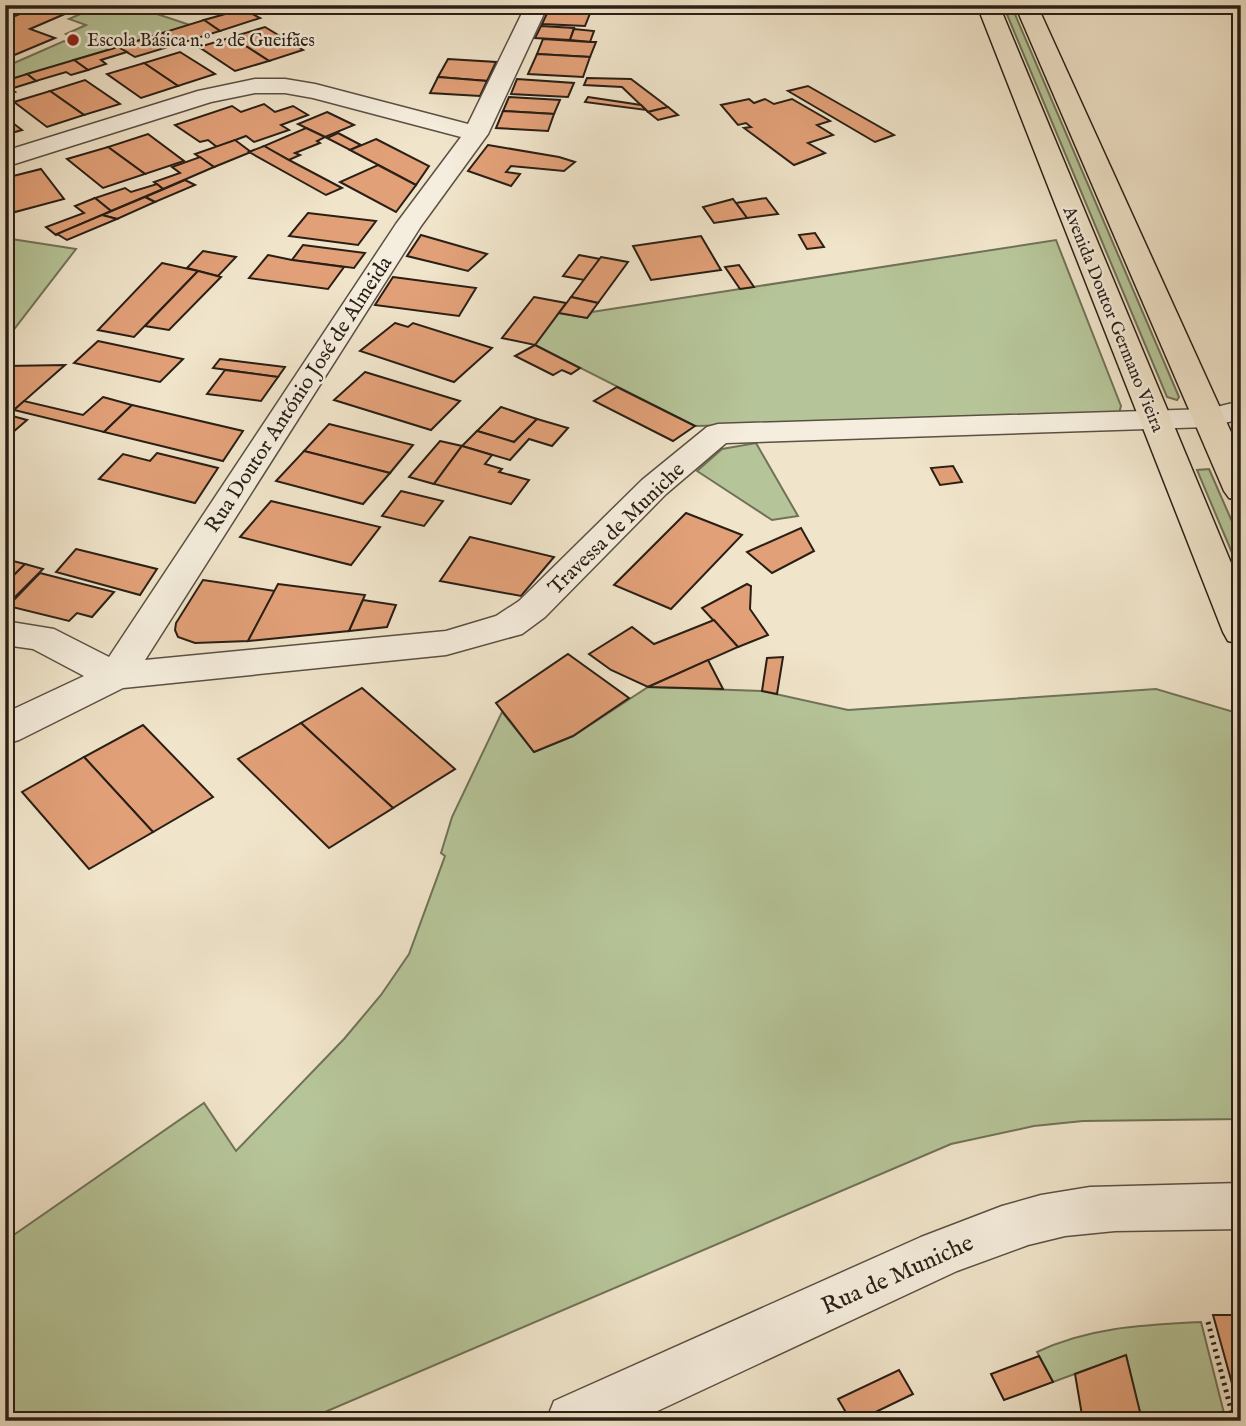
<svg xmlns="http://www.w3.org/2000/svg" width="1246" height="1426" font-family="'IM FELL English',serif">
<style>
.green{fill:#b6c599;stroke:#707258;stroke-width:2}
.building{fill:#e2a078;stroke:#291f16;stroke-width:2}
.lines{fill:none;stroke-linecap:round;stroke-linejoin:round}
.minor-casing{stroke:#5b5043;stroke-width:3}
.major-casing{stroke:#291f16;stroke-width:3}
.path{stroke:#291f16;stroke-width:5;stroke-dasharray:2.5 4.5;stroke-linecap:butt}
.minor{fill:#f5eddd;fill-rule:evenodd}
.major{fill:#f0e4ca;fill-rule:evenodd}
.poi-dot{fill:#8f2418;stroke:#f5eddd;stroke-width:2.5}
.labels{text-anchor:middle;stroke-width:5;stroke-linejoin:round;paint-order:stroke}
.far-poi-label{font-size:18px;fill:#291f16;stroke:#f5eddd;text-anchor:start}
.far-street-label{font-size:18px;fill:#291f16;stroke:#f5eddd}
.street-label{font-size:21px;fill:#291f16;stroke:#f5eddd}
.near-street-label{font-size:24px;fill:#291f16;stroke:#f5eddd}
</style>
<rect width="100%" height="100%" fill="#f0e4ca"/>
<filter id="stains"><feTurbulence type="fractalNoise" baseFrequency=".00286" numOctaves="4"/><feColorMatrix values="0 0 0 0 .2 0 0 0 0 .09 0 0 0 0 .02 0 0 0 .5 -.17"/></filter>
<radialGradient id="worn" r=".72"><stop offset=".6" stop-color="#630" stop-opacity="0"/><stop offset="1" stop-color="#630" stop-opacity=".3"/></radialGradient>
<!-- green -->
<g class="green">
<polygon points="101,5 130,5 190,25 5,81 5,67 64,41 69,43 78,39 66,34 86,25 69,19"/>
<polygon points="1003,5 1011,5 1179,397 1177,400 1167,397"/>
<polygon points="5,238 76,249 5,341"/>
<polygon points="1056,240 1121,406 1119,413 1090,417 695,426 535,345 559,313 587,318 592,312"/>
<polygon points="756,443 798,516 772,520 697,471 722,449"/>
<polygon points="1209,469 1241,542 1241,574 1197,470"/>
<polygon points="648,687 762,691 848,710 1156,689 1234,712 1241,730 1241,1119 1083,1121 1034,1126 951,1144 304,1421 5,1421 5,1241 204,1103 236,1151 344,1039 381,995 409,954 445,856 441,853 452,817 502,712 534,752 573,736"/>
<path d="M1201 1322 1226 1421H1142L1126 1355 1053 1382 1037 1352C1089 1327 1144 1325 1201 1322Z"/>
</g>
<!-- building -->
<g class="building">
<polygon points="42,5 81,7 30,29 55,38 5,59 5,20"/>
<polygon points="156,5 204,5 183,14"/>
<polygon points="551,5 574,5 572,10 591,11 585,26 542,24"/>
<polygon points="243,9 260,18 220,31 204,20"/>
<polygon points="204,20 220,31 178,44 162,33"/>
<polygon points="541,26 574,28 570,40 535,38"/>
<polygon points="265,27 303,50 269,61 232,37"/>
<polygon points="574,29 594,31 590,42 570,40"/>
<polygon points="162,33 178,44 135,57 118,47"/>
<polygon points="232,37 269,61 235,71 199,47"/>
<polygon points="543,39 590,42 596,42 590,57 537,54"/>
<polygon points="118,47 127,52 101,60 106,64 88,70 74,60"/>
<polygon points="180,52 215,74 178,86 144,63"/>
<polygon points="537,54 590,57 583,77 528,74"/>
<polygon points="448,59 496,62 487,81 438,77"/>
<polygon points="74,60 88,70 71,75 66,72 36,81 27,74"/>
<polygon points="144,63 178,86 141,98 107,74"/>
<polygon points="27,74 36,81 10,89 15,92 5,95 5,81"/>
<polygon points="438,77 487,81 480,96 430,93"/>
<polygon points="587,78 631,79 668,107 648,112 622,87 584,85"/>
<polygon points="517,79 574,83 568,97 511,94"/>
<polygon points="85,80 120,104 84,115 50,91"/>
<polygon points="808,86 894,135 875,142 788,91"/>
<polygon points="50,91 84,115 47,127 14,102"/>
<polygon points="509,97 560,100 554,114 503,111"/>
<polygon points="588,97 641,105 646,110 585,102"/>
<polygon points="749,99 754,103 765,99 774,104 792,99 830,121 817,125 833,135 808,143 825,153 794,165 744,128 751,127 746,123 738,125 721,105"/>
<polygon points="264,104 275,112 293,106 308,115 281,125 289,130 254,142 246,136 217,147 208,140 200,142 175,125 232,106 241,112"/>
<polygon points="668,107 678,115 658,120 648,112"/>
<polygon points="503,111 554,114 548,131 496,128"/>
<polygon points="327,112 354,125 325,137 298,124"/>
<polygon points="5,117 22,130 5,135"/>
<polygon points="306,128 325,137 317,141 320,143 295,153 300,155 289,160 264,146"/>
<polygon points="338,133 361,145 350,150 327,138"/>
<polygon points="148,134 184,161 145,174 108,147"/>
<polygon points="376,139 429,166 416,185 350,150"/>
<polygon points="235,140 251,152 214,167 195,154"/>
<polygon points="488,145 559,157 575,162 564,171 511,166 506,172 520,174 511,186 468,171"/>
<polygon points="264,146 289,160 342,188 326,195 249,152"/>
<polygon points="108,147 145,174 103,188 67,159"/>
<polygon points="200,157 214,167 163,189 154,182 180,173 172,167"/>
<polygon points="378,165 416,185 396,212 340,182"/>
<polygon points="41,169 64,199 15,212 5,199 5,178"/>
<polygon points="185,180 195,185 155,202 145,197"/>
<polygon points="157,184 163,189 111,211 95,198 125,188 131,192"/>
<polygon points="145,197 155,202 117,219 102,215"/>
<polygon points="95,198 111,211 56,235 46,227 84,213 75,206"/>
<polygon points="766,198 778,214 747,218 736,203"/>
<polygon points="733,199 747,218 714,223 703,207"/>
<polygon points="308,213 376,221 358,245 289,236"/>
<polygon points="102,215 117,219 67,240 57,234"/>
<polygon points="815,233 824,247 807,249 799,235"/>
<polygon points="421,235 487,254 468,271 407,256"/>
<polygon points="701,236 721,270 651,280 633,246"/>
<polygon points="303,245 365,253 354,268 292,260"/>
<polygon points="203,251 236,257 218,276 187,268"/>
<polygon points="268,255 292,260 344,267 328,289 249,278"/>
<polygon points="579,255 600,259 584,280 563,276"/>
<polygon points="601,257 628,262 598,303 571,297"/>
<polygon points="162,263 198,271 134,337 98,330"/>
<polygon points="739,265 754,287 740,289 725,267"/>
<polygon points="198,271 221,277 169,330 145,326"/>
<polygon points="393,277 476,288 459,316 375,305"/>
<polygon points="534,297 566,303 535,345 502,338"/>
<polygon points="571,297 598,303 587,318 559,313"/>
<polygon points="395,323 408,327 413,323 492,348 454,382 360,351"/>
<polygon points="98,341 183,359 160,382 74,363"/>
<polygon points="535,345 580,368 571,374 562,370 553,375 515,356"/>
<polygon points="220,359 285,367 278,377 213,368"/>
<polygon points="65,365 14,410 5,408 5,366"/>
<polygon points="225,370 278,377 261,401 207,394"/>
<polygon points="365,372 460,401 431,430 334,400"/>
<polygon points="617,387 695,426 673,441 594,401"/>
<polygon points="103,397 132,405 104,432 14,410 24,401 83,415"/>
<polygon points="132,405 243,431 223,461 104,432"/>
<polygon points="501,407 537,419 514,442 477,431"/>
<polygon points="5,414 27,420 5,439"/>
<polygon points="537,419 568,428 552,446 529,439 510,460 462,446 477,431 514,442"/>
<polygon points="329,424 413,445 390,473 304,451"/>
<polygon points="440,441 462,446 434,484 409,477"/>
<polygon points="462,446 492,455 485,464 502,469 499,472 529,480 511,504 434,484"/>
<polygon points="304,451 390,473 363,504 276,481"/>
<polygon points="157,453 218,468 195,503 99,479 123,454 150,461"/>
<polygon points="953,466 962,482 940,485 931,468"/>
<polygon points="401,491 443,501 424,526 382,516"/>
<polygon points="271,501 380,527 351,565 240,537"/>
<polygon points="686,513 742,535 671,609 614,585"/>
<polygon points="801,528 814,551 772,573 747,552"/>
<polygon points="470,537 554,557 521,596 440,581"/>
<polygon points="76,549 157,569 140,595 56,572"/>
<polygon points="5,559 25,564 5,584"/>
<polygon points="25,564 43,569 5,607 5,584"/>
<polygon points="40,573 114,592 92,617 77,613 69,621 8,606"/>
<polygon points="203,580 275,591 248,641 195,643 178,637 175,630 176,623"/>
<polygon points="278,584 365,595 349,631 248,641"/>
<polygon points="747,584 751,586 750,609 768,635 738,647 702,608"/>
<polygon points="363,600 396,605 387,627 349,631"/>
<polygon points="714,620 738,647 648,687 611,670 589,654 632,627 654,644"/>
<polygon points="568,654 629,698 573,736 534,752 496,703"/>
<polygon points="783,657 777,694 762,691 767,658"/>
<polygon points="708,660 723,689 648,687"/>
<polygon points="362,688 455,769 393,808 301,723"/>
<polygon points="301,723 393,808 329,848 238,759"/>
<polygon points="143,725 213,797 153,832 84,757"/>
<polygon points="84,757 153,832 89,869 22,792"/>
<polygon points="1213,1315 1241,1315 1241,1416 1215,1322"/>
<polygon points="1126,1355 1141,1416 1115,1417 1115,1421 1083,1421 1075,1374"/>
<polygon points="1039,1356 1053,1382 1004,1400 991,1374"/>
<polygon points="899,1370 913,1394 857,1421 851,1421 838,1399"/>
</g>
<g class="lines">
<!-- minor casing -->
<g class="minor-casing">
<g id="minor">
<polygon points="526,5 548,5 488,134 421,226 145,660 446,631 496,616 519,601 642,480 707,427 718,424 1208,409 1241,401 1241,419 1208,427 726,443 666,494 545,617 522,634 446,655 123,688 19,740 5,744 5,713 84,676 33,649 5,645 5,621 54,629 109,657 396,224 461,137 313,98 285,93 255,93 211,102 5,167 5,151 198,91 255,79 285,79 315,84 468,124"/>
<polygon points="1241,1183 1241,1229 1115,1231 1065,1236 1028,1245 957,1271 636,1421 546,1421 554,1401 921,1237 1002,1206 1041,1195 1090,1187"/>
</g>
</g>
<!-- major casing -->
<g class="major-casing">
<g id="major">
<polygon points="977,5 999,5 1241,587 1241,644 1228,641 1223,632"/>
<polygon points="1015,5 1037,5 1241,454 1241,501 1229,498 1224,491"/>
</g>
</g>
<!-- path -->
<polyline class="path" points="1208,1322 1234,1421"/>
<!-- minor -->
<use href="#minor" class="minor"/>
<!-- major -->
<use href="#major" class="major"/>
</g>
<!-- markers -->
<circle class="poi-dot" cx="73" cy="40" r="7"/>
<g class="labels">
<!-- far-poi labels -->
<g class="far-poi-label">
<text x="87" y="46">Escola Básica n.º 2 de Gueifães</text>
</g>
<!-- far-street labels -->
<g class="far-street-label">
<text transform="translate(1114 319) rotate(68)" y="6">Avenida Doutor Germano Vieira</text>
</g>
<!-- street labels -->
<g class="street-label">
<text transform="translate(298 394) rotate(-57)" y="7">Rua Doutor António José de Almeida</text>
<text transform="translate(616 528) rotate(-44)" y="7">Travessa de Muniche</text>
</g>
<!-- near-street labels -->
<g class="near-street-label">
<text transform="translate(897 1274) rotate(-24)" y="8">Rua de Muniche</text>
</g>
</g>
<!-- margin -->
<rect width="1246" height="1426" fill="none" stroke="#f0e4ca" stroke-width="28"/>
<rect x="7" y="7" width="1232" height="1412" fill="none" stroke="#291f16" stroke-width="3.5"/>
<rect x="14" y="14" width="1218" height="1398" fill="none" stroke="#291f16" stroke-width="2"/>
<rect width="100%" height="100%" filter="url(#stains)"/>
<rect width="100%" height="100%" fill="url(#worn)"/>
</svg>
